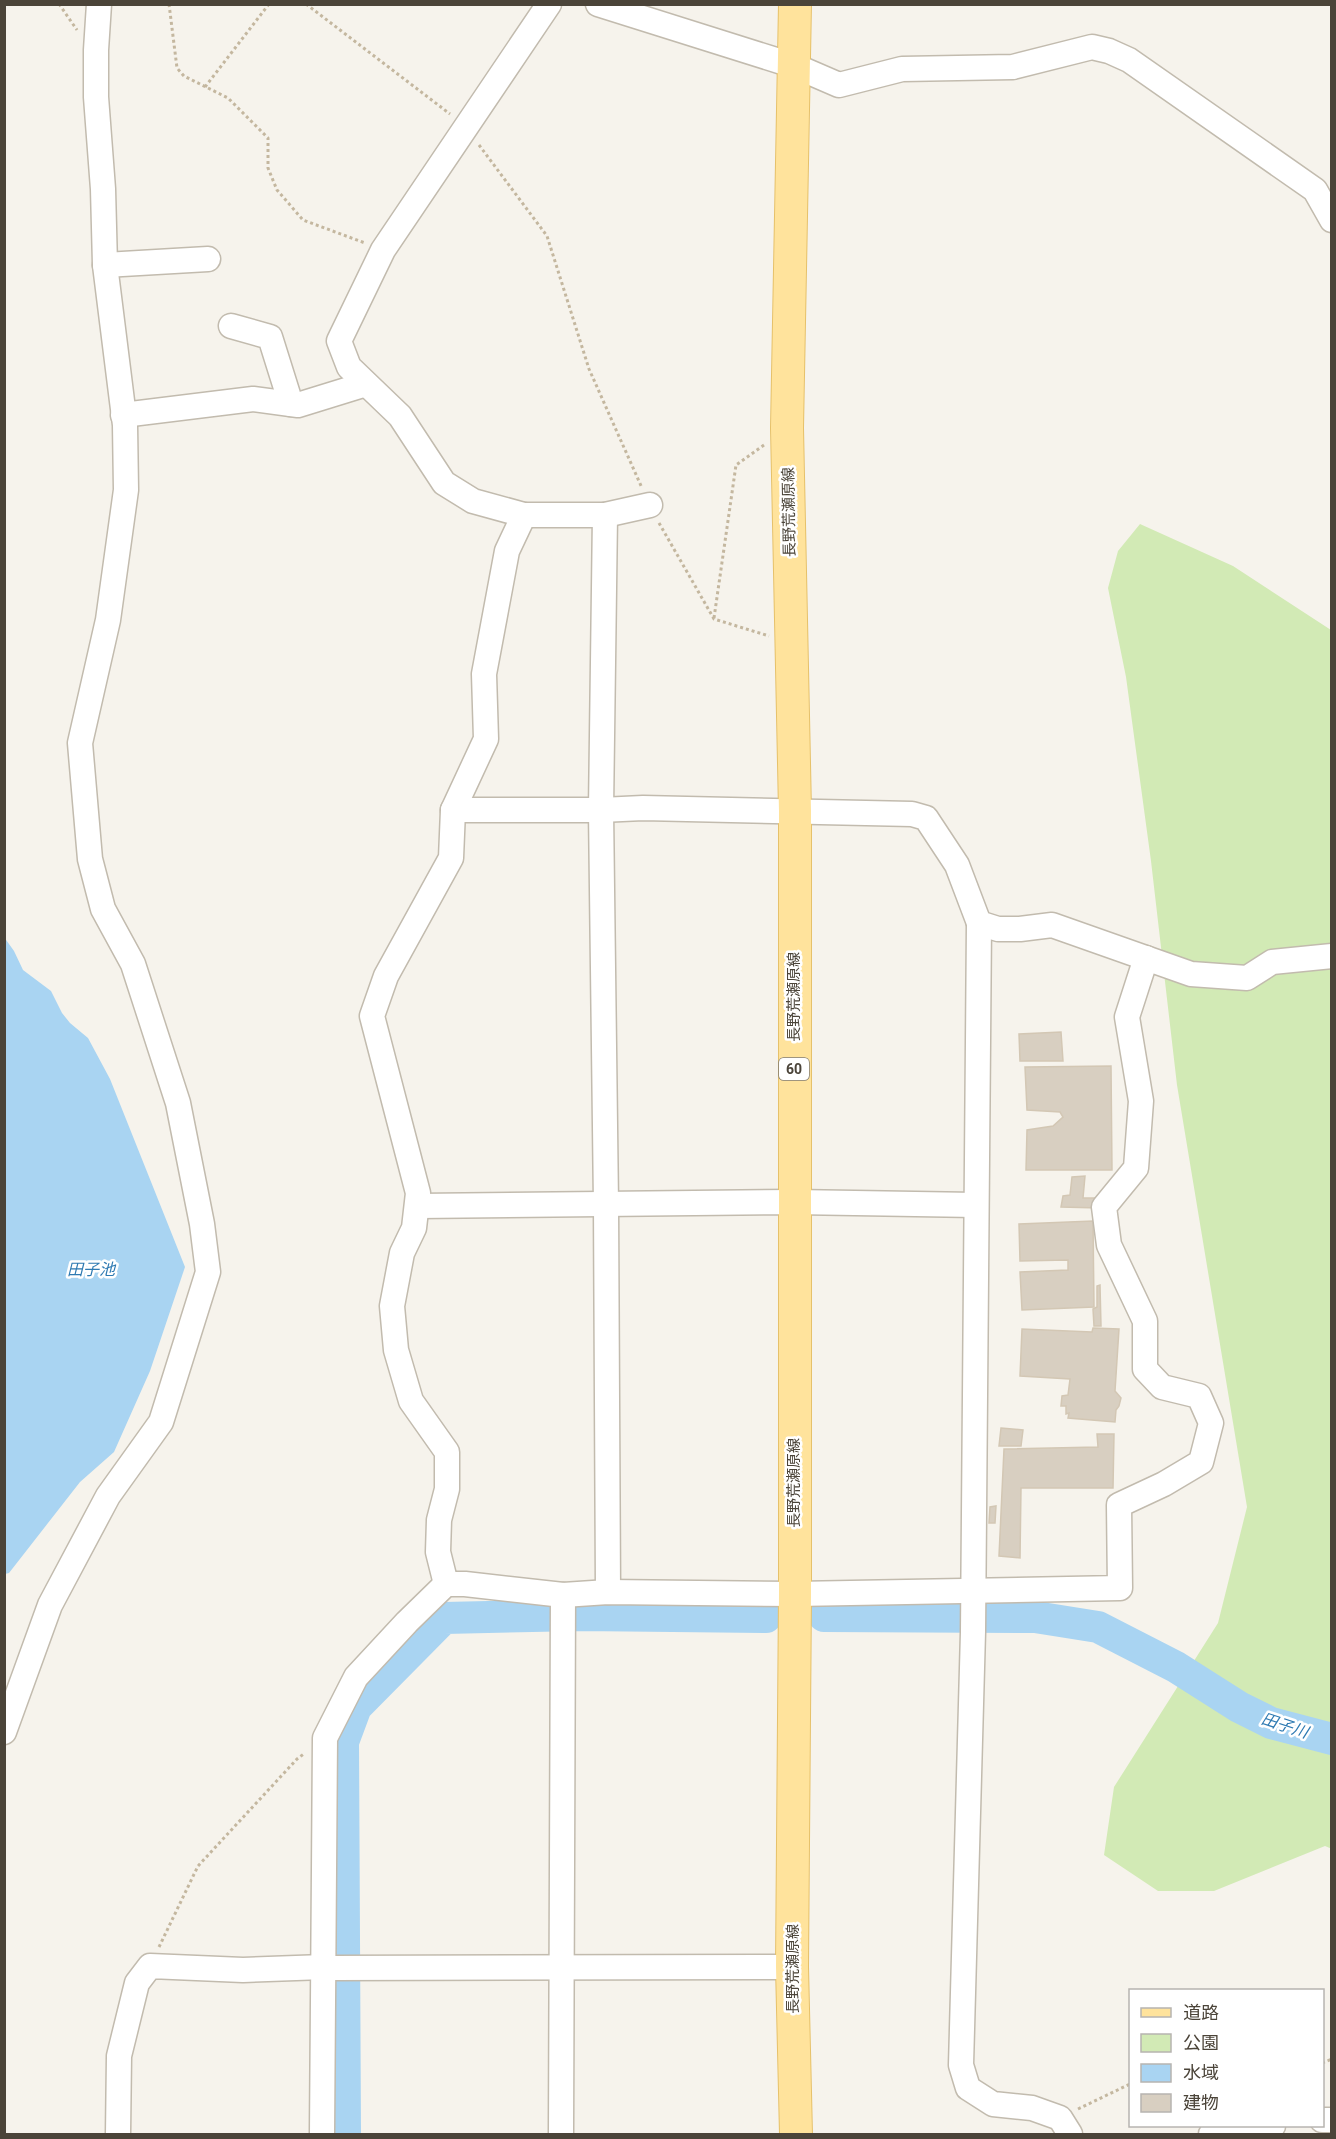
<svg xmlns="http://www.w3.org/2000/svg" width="1336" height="2139" font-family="Roboto,'Noto Sans JP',sans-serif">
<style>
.green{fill:#d2eab5}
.water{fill:#a9d4f2}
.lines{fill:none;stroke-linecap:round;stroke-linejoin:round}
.river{stroke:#a9d4f2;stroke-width:32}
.building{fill:#d8cfc1;stroke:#d3c7b4;stroke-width:1.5}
.minor-casing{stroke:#c2bbae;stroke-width:27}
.major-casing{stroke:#e6c16a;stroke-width:34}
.path{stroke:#c4b79f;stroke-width:3;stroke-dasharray:3 3;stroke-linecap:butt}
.minor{stroke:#fff;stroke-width:24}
.major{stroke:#ffe39c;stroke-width:32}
.labels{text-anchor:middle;stroke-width:5;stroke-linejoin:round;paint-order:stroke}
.shield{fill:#fff;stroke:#817c74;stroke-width:1.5}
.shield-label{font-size:14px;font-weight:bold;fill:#4b4439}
.street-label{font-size:15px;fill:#4b4439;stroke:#fff}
.water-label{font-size:16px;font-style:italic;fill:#2e7ab2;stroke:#fff}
</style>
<rect width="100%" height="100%" fill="#f6f3ec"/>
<!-- green -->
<polygon class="green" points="1140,524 1233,566 1331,630 1332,1849 1325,1846 1214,1891 1158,1891 1104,1855 1114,1787 1218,1623 1247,1507 1177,1085 1151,861 1126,677 1108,588 1118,551"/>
<!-- water -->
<polygon class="water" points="4,937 14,951 23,970 51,991 62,1013 70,1023 88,1038 110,1079 185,1267 150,1371 114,1452 80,1482 9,1573 5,1574"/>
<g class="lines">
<!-- river -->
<g class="river">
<polyline points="824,1616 1035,1617 1098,1627 1176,1667 1239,1707 1271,1723 1332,1739"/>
<polyline points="345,2134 343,1742 356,1707 444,1618 581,1615 766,1617"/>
</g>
</g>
<!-- building -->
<g class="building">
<polygon points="1061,1032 1063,1061 1020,1061 1019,1034"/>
<polygon points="1111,1066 1112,1170 1026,1170 1027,1130 1053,1126 1063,1117 1060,1112 1027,1110 1025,1067"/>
<polygon points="1085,1176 1083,1198 1100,1198 1099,1208 1061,1207 1063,1196 1070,1195 1072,1177"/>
<polygon points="1093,1221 1094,1307 1022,1310 1020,1272 1068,1270 1068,1260 1020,1261 1019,1224"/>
<polygon points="1100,1285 1101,1326 1094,1326 1093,1309 1097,1307 1097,1286"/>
<polygon points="1093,1328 1119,1329 1115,1391 1121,1398 1119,1406 1116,1410 1115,1422 1068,1418 1069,1413 1066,1414 1066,1406 1061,1406 1062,1396 1068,1395 1070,1379 1020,1376 1022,1329 1092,1332"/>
<polygon points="1001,1428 1023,1430 1021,1446 999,1446"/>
<polygon points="1097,1434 1114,1434 1113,1488 1021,1488 1020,1558 999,1556 1004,1449 1098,1447"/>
<polygon points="996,1506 995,1523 989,1523 990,1507"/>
</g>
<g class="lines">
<!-- minor casing -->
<g class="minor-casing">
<g id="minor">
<polyline points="549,4 383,250 339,341 349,367 400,416 444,483 473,501 524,515 605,515 601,810 606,1205 608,1592"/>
<polyline points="598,4 795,66 839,85 902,69 1013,67 1092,47 1109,51 1129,60 1315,190 1332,220"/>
<polyline points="105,265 208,259"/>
<polyline points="231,326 270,337 291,404"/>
<polyline points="123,415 253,399 298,405 366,384"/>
<polyline points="605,515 650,505"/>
<polyline points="453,810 601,810 643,808 912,814 926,818 957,865 979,923 998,929 1020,929 1052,925 1191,974 1247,978 1272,962 1332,956"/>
<polyline points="979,923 973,1632 961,2065 968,2088 993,2104 1032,2108 1060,2118 1070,2134"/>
<polyline points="418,1206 794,1202 976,1205"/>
<polyline points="446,1584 438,1552 439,1520 447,1489 447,1452 411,1401 396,1350 392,1306 402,1253 414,1228 418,1193 372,1016 386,976 451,858 453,810 486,739 484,674 507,551 524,515"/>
<polyline points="4,1732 50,1605 108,1496 161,1422 208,1272 202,1224 178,1103 133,964 103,909 90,859 80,743 108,620 126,490 125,425 105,265 103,189 96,97 96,50 99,4"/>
<polyline points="1322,2120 1332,2120"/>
<polyline points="118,2134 119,2056 137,1983 150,1966 243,1970 324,1967 334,1968 792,1967"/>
<polyline points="322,2134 325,1738 356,1677 407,1622 446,1584 465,1584 563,1595 608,1592 795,1594 1120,1588 1119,1505 1164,1484 1201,1462 1211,1423 1199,1396 1162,1387 1145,1369 1145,1321 1109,1245 1104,1207 1136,1168 1141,1101 1127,1017 1146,958"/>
<polyline points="561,2134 563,1595"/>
<polyline points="1211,2134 1273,2126"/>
</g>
</g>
<!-- major casing -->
<g class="major-casing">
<polyline id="major" points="795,4 787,428 795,811 795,1594 792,1967 796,2134"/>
</g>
<!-- path -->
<g class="path">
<polyline points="59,4 77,30"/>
<polyline points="169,4 177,68 184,76 228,98 268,138 268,168 277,190 303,220 365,243"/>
<polyline points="306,4 450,114"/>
<polyline points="205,87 269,4"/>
<polyline points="479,145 547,236 589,369 642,488"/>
<polyline points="659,523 714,619 769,636"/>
<polyline points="714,618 736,465 764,445"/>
<polyline points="159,1947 198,1866 297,1759 305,1753"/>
<polyline points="1322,2063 1332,2059"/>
<polyline points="1078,2109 1130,2084"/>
</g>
<!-- minor -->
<use href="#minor" class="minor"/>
<!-- major -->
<use href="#major" class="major"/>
</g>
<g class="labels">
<!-- shield labels -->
<rect class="shield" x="779" y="1058" width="30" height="22" rx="4.5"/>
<g class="shield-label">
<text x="794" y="1074">60</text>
</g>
<!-- street labels -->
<g class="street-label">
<text transform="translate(789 512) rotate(-91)" y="5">長野荒瀬原線</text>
<text transform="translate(794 997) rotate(-90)" y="5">長野荒瀬原線</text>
<text transform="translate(794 1483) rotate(-90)" y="5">長野荒瀬原線</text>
<text transform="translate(793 1969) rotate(-90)" y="5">長野荒瀬原線</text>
</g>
<!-- water labels -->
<g class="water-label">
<text x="91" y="1275">田子池</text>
<text transform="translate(1285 1725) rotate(18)" y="6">田子川</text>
</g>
</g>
<!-- border -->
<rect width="1336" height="2139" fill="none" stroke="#4b4439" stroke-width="12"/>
<!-- legend -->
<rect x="1129" y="1989" width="195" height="138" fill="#ffffff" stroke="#b7b4b0" stroke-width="1.5"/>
<rect x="1141" y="2008" width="30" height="9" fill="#ffe39c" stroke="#b7b4b0" stroke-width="1.5"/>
<text x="1183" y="2019" font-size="18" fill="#4b4439">道路</text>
<rect x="1141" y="2034" width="30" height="18" fill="#d2eab5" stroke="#b7b4b0" stroke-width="1.5"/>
<text x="1183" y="2049" font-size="18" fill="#4b4439">公園</text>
<rect x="1141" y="2064" width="30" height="18" fill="#a9d4f2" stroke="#b7b4b0" stroke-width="1.5"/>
<text x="1183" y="2079" font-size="18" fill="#4b4439">水域</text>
<rect x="1141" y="2094" width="30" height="18" fill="#d8cfc1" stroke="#b7b4b0" stroke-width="1.5"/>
<text x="1183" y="2109" font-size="18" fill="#4b4439">建物</text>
</svg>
